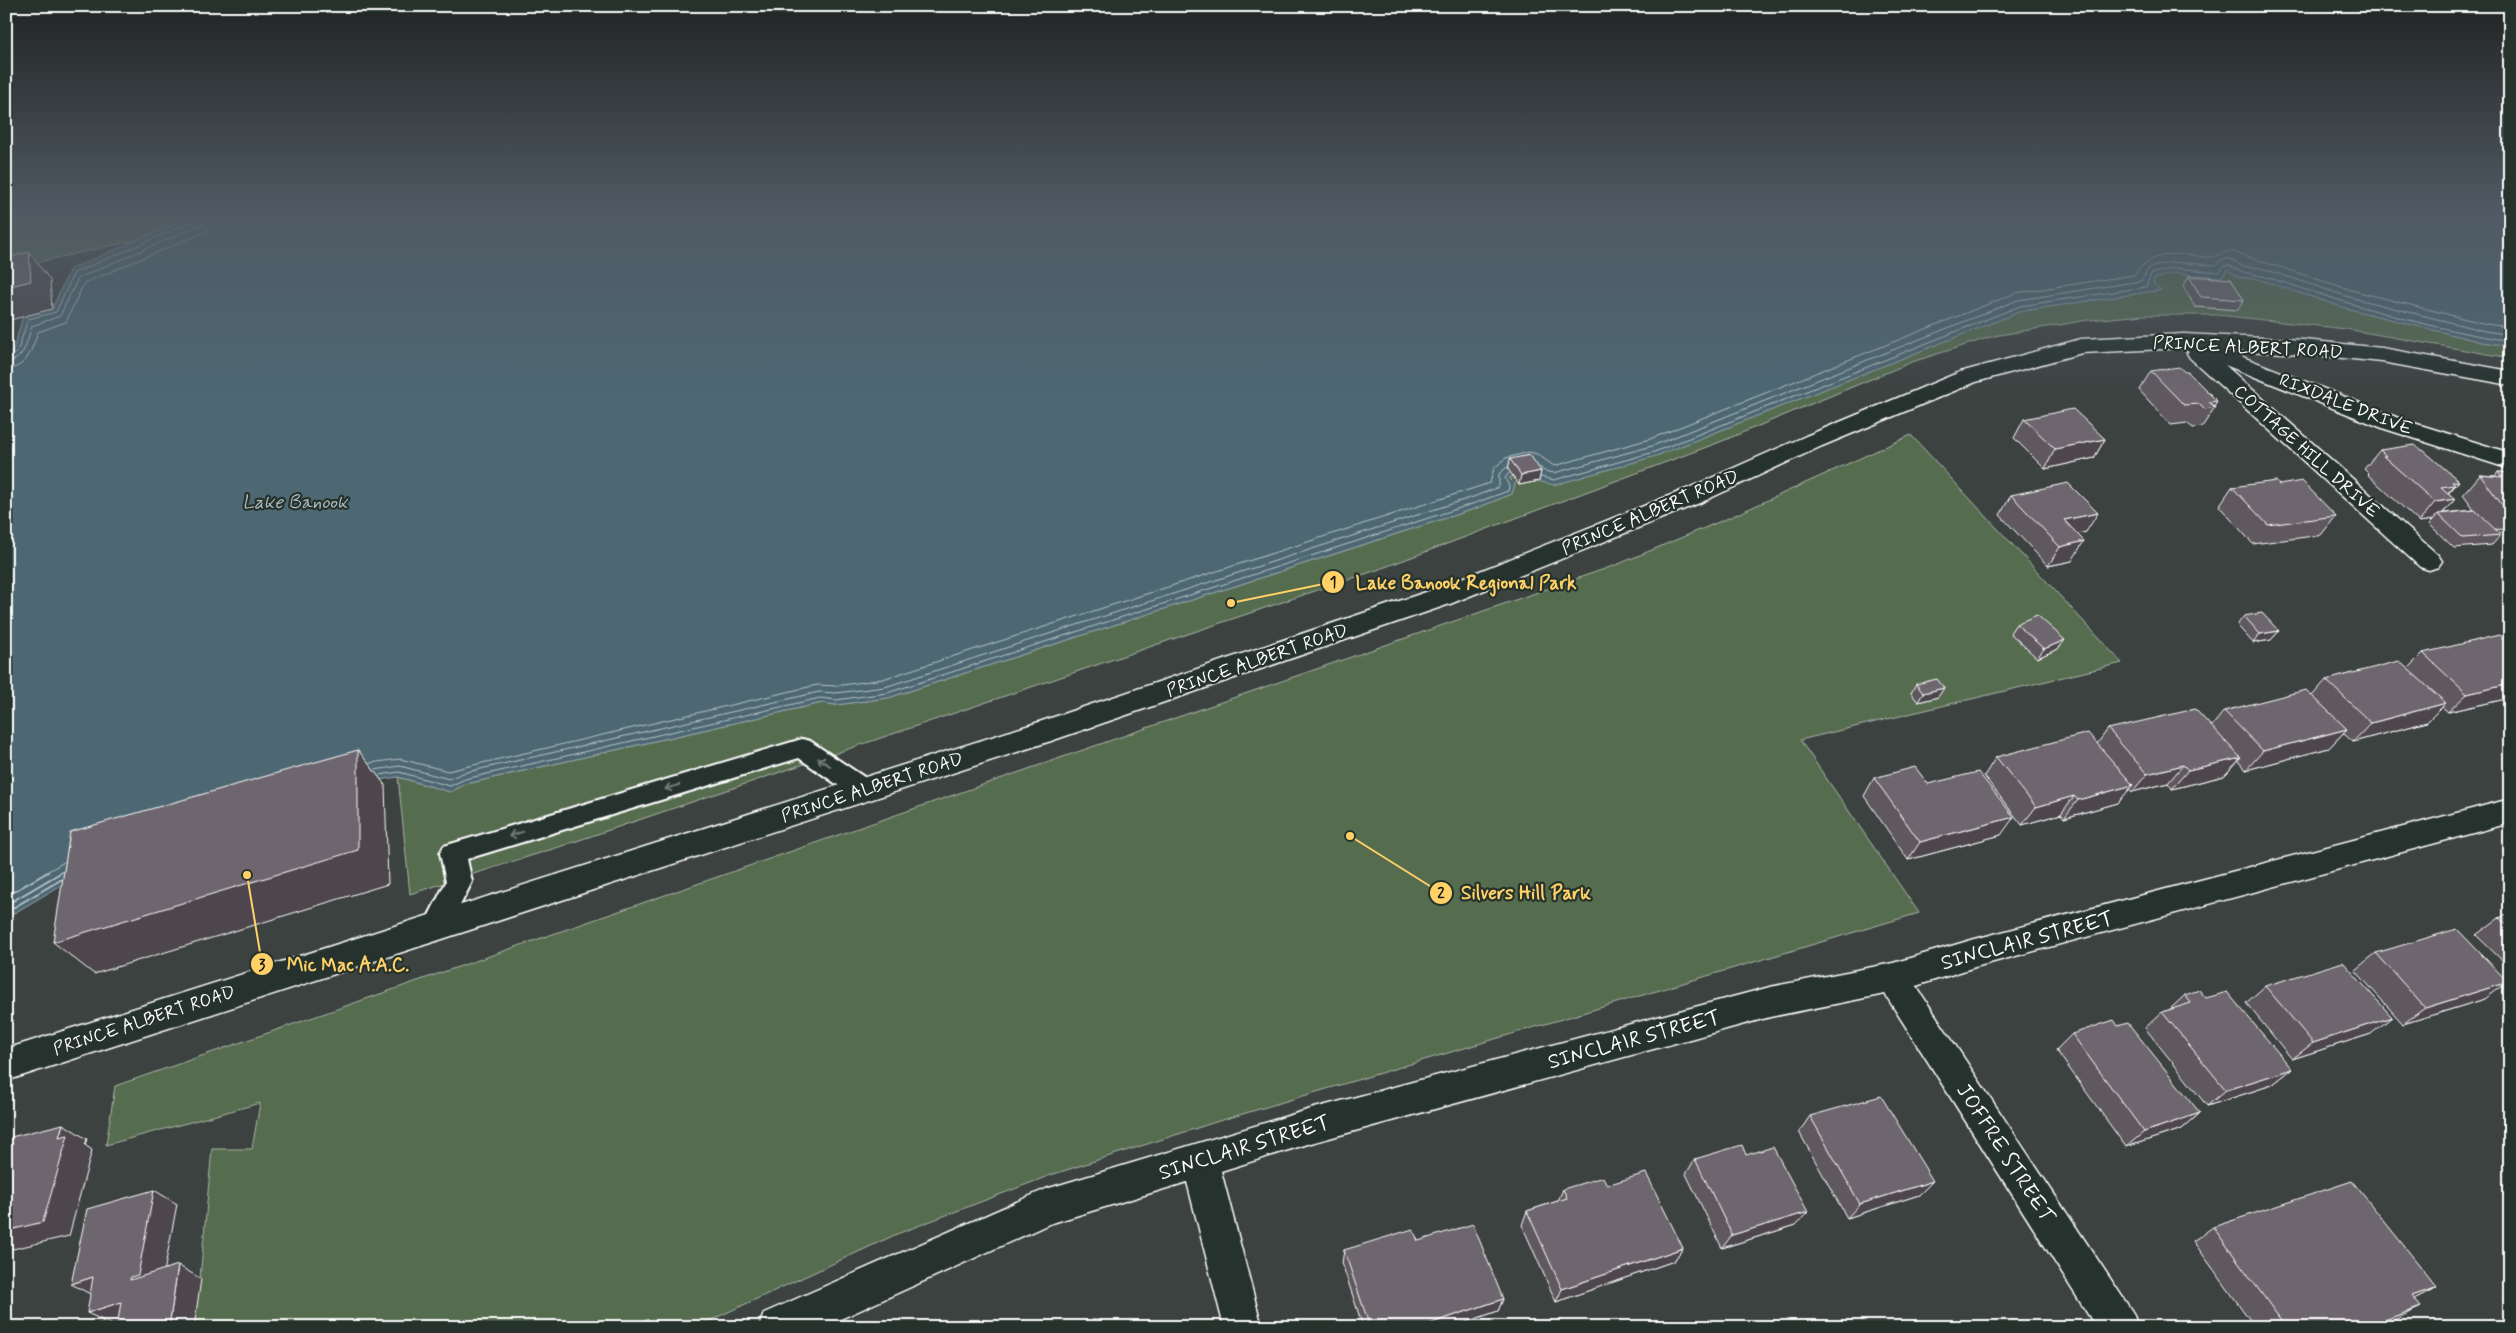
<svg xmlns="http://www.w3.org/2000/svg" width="2516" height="1333" font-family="Mynerve,sans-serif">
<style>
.green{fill:#576c50;stroke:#abb6a8}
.water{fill:#4e6873;stroke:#95a4ab}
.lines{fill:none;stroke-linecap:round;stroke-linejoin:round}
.shore-far1{stroke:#b8c3c7;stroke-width:1}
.shore{stroke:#b8c3c7;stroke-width:2}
.lane-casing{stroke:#fff;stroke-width:4}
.street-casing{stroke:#fff;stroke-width:3}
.secondary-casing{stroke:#fff;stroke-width:3}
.lane{fill:#26332d;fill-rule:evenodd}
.street{fill:#26332d;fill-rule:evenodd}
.secondary{fill:#26332d;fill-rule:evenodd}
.wall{fill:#5f585f;stroke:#fff}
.shaded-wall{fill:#4d474d;stroke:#fff}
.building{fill:#6e666e;stroke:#fff}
.oneway{stroke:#727a76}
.labels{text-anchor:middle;stroke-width:4.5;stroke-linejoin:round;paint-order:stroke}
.street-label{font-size:18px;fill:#fff;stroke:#26332d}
.water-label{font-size:19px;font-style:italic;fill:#afbbc0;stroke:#26332d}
.near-street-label{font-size:21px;fill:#fff;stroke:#26332d}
.leader{fill:none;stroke:#ffd166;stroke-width:2}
.callout-dot{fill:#ffd166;stroke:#26332d;stroke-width:2}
.mark-label{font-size:15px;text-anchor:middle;font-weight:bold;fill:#111}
.callout-label{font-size:19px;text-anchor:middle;font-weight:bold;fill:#ffd166;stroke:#26332d;stroke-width:4.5;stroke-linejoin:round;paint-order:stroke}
</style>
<rect width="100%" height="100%" fill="#3c4240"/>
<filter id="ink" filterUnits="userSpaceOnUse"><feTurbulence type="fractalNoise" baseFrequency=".02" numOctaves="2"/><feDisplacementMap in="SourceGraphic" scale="10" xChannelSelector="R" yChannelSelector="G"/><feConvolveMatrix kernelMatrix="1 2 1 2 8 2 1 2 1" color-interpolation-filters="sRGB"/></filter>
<g filter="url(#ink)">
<!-- green -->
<g class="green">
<polygon points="6,212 202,212 133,241 6,269"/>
<polygon points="2227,269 2237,277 2258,279 2345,308 2482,342 2510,346 2510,358 2346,329 2218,315 2145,315 2088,320 1994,336 1912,362 1720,442 1377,570 559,847 410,894 398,777 450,792 466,784 822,703 836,705 888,698 1477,508 1512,494 1508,478 2022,311 2160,290 2153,284 2154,279 2174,273 2220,277 2225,274"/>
<polygon points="1911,435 2122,663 1800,740 1919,913 1219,1121 1051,1175 897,1234 696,1327 91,1327 200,1278 212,1149 252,1149 260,1103 106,1145 115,1086 1616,565 1733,516"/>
</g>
<!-- water -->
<polygon class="water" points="202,212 2510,212 2510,346 2482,342 2345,308 2258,279 2237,277 2227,269 2224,275 2220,277 2174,273 2154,279 2153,284 2161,290 2022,311 1656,456 1554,485 1537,481 1529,471 1509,478 1515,484 1512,494 1477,508 888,698 836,705 822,703 466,784 450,792 398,777 312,791 127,846 6,918 6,352 13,351 24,312 52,309 70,269"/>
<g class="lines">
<!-- shore-far1 -->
<g class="shore-far1">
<polyline points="6,357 17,353 28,319 56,312 74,273 199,219 203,212"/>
<path d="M6 363C26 359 26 342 32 326L60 316 78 278 203 224 208 219 209 212"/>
<path d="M6 370C28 367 31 351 38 332L66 322 84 283 207 231 215 222 217 212"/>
<polyline points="1540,467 1544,471 1554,473 1652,446 2018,300 2141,281 2149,268 2171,262 2215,265 2223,259 2230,259 2242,266 2261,268 2349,297 2485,331 2510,335"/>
<path d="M1541 477 1554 480 1654 452 2020 306 2146 287 2151 274 2174 268 2219 272 2224 266 2229 265C2243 275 2260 274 2276 280 2352 305 2431 329 2510 341"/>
<path d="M370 763 400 759 448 771 817 685 836 686 883 679 1490 483 1494 468 1506 458 1529 452 1537 454 1554 466 1650 439 2016 293 2134 275C2150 254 2168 253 2193 255 2198 256 2207 258 2212 257 2219 255 2223 252 2230 251L2351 290 2486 324 2510 327"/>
<polyline points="375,770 400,766 449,779 463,773 819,692 836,693 885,687 1473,497 1499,487 1499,474 1507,467"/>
<polyline points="380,775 399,772 450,786 465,779 820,698 836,700 887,693 1475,503 1508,491 1509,486 1505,478 1509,473"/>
<polyline points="45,873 64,862"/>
<polyline points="60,873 63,871"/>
</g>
<!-- shore -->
<g class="shore">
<polyline points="6,896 48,872"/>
<polyline points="6,905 62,872"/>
<polyline points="6,912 62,879"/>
</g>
<!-- lane casing -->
<g class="lane-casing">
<polygon id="lane" points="802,739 810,741 873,783 876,790 873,797 864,800 855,797 799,758 467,859 472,882 445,935 436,938 427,935 423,927 446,882 440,853 444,846"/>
</g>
<!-- street casing -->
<g class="street-casing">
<g id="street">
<polygon points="2184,334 2401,419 2510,453 2510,469 2385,429 2225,365 2438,555 2442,561 2438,567 2429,570 2420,567 2190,358 2187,353 2189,351 2176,346 2173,341 2176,336"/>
<polygon points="2510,799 2510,823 1975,967 1916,986 2133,1313 2138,1327 2096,1327 1885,994 1770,1017 1311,1143 1221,1171 1262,1327 1224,1327 1187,1182 1049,1224 823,1327 759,1327 764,1313 1046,1189 1311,1109 1770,987 1893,963 1975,939"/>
</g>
</g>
<!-- secondary casing -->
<g class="secondary-casing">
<polygon id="secondary" points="2184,334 2304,340 2382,348 2510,371 2510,385 2382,362 2304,354 2184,348 2082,353 1976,382 1822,446 1702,502 1450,604 1051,741 6,1081 6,1049 1036,723 1432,590 1684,490 1806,436 1960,372 2081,339"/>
</g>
<!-- lane -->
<use href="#lane" class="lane"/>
<!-- street -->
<use href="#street" class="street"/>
<!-- secondary -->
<use href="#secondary" class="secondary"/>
</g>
<!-- wall -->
<g class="wall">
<polygon points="2189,276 2244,300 2238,310 2195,307 2183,286"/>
<polygon points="2151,371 2217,401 2214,406 2215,407 2202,427 2193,428 2187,423 2171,425 2139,390"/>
<polygon points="2024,419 2105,439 2094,458 2045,469 2014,438"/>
<polygon points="2380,450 2420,450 2459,481 2448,493 2455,499 2443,513 2474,510 2463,495 2480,475 2495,476 2498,472 2510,473 2510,530 2494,529 2501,535 2492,545 2454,548 2429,524 2433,520 2419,522 2368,475 2369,474 2364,469"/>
<polygon points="1510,459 1541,471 1539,481 1519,485 1508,469"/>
<polygon points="2279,485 2336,516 2321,535 2253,544 2219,506 2232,487"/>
<polygon points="2011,495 2086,532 2077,534 2072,561 2048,566 2000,515"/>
<polygon points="2244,616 2279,631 2271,640 2253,643 2237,625"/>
<polygon points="2016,624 2058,649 2037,658 2010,633"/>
<polygon points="2510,628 2510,638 2504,633"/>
<polygon points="2510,644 2510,698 2448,712 2442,707 2427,722 2353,742 2343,733 2329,748 2246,770 2238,761 2224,776 2172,789 2168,783 2132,792 2129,789 2118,803 2064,818 2061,814 2022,825 1984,776 1996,757 2097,744 2108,729 2212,726 2224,711 2312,696 2326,680 2408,668 2423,653"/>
<polygon points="1916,684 1938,697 1918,702 1911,693"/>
<polygon points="1874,778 2001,835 1908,860 1864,796"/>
<polygon points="2510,914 2510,968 2476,935 2499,918"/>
<polygon points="2376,953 2485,999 2403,1024 2355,970"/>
<polygon points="2265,986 2371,1034 2292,1059 2246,1003"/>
<polygon points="2185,995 2206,998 2292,1069 2272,1085 2207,1106 2145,1028 2162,1012 2169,1010"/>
<polygon points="2072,1034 2200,1113 2182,1129 2126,1147 2056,1050"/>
<polygon points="1810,1116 1919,1195 1847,1218 1799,1132"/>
<polygon points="1746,1155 1796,1225 1722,1248 1686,1174 1695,1159"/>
<polygon points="1607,1185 1683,1248 1674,1261 1556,1302 1522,1225 1527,1211 1558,1201 1563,1189"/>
<polygon points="2213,1227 2437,1287 2414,1299 2396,1319 2375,1327 2255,1327 2193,1241"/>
<polygon points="1418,1241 1503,1299 1498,1311 1452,1327 1363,1327 1342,1263 1344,1250"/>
</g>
<!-- shaded-wall -->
<g class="shaded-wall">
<polygon points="29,252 50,280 52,309 6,321 6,287"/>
<polygon points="2105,439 2094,458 2045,469 2055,449"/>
<polygon points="1541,471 1539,481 1519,485 1521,475"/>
<polygon points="2459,481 2443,500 2441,500 2455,485 2452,482"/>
<polygon points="2455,499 2440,516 2438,514 2433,520 2419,522 2435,502"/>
<polygon points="2098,513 2086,532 2052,540 2064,520"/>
<polygon points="2084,541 2072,561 2048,566 2060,547"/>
<polygon points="2279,631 2271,640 2253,643 2260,634"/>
<polygon points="2065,640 2058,649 2037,658 2044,649"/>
<polygon points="2510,684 2510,698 2448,712 2467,694"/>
<polygon points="1944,688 1938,697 1918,702 1923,693"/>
<polygon points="2446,703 2427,722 2353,742 2371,723"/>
<polygon points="2347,729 2329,748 2246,770 2263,751"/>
<polygon points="358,750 385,785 388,884 94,974 53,942"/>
<polygon points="2241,758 2224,776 2172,789 2188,770"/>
<polygon points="2183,765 2168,783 2132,792 2147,774"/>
<polygon points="2133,785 2118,803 2064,818 2078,800"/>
<polygon points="2074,796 2061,814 2022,825 2036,807"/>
<polygon points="2014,817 2001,835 1908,860 1920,842"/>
<polygon points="2508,982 2485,999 2403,1024 2425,1008"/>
<polygon points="2392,1017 2371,1034 2292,1059 2313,1043"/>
<polygon points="2292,1069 2272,1085 2207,1106 2226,1090"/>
<polygon points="2200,1113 2182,1129 2126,1147 2144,1132"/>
<polygon points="63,1124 87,1139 85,1145 92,1150 69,1236 13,1249 6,1246 6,1231 59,1137"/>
<polygon points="1933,1181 1919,1195 1847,1218 1860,1204"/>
<polygon points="154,1190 177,1204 161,1288 130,1280"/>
<polygon points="1808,1212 1796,1225 1722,1248 1732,1235"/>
<polygon points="1683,1248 1674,1261 1556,1302 1562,1289"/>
<polygon points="178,1265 201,1279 194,1327 169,1327"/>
<polygon points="93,1277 96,1297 71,1284"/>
<polygon points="2437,1287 2412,1300 2412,1296"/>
<polygon points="1503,1299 1498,1311 1452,1327 1420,1327"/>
<polygon points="121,1302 146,1315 113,1325 87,1313"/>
<polygon points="2421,1307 2396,1319 2375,1327 2365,1327"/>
</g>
<!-- building -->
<g class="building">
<polygon points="29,252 31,281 6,287 6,258"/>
<polygon points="2189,276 2231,279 2244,300 2201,297"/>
<polygon points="2179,367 2185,372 2188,372 2217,401 2209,402 2215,407 2205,409 2200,404 2184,405 2151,371"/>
<polygon points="2073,409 2105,439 2055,449 2024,419"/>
<polygon points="2414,445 2420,450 2423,450 2459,481 2452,482 2455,485 2441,487 2455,499 2435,502 2383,456 2386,456 2380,450"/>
<polygon points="1530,455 1541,471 1521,475 1510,459"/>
<polygon points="2498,472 2510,473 2510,509 2505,509 2480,475 2502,477"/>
<polygon points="2276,481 2279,485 2302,481 2336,516 2268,525 2232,487"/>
<polygon points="2068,483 2098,513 2064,520 2084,541 2060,547 2011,495"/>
<polygon points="2475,510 2501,535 2463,538 2438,514"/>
<polygon points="2262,613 2279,631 2260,634 2244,616"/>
<polygon points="2037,615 2065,640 2044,649 2016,624"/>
<polygon points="2499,635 2510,644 2510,684 2467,694 2423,653"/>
<polygon points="2399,661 2446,703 2371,723 2326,680"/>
<polygon points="1937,679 1944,688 1923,693 1916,684"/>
<polygon points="2306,690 2347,729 2263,751 2224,711"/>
<polygon points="2195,709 2241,758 2188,770 2183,765 2147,774 2108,729"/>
<polygon points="2088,733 2133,785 2078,800 2074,796 2036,807 1996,757"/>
<polygon points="358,750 358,850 53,942 70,832"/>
<polygon points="1915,767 1928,784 1978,772 2014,817 1920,842 1874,778"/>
<polygon points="2510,914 2510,928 2499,918"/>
<polygon points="2457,929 2508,982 2425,1008 2376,953"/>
<polygon points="2343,962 2392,1017 2313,1043 2265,986"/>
<polygon points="2199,990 2206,998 2227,992 2292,1069 2226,1090 2162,1012 2191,1003 2185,995"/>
<polygon points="2114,1020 2118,1026 2128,1023 2200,1113 2144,1132 2072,1034"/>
<polygon points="1881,1096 1933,1181 1860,1204 1810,1116"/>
<polygon points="63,1124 59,1137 68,1135 43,1222 6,1231 6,1151 11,1137"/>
<polygon points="1742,1145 1746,1155 1773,1147 1808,1212 1732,1235 1695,1159"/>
<polygon points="1646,1173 1683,1248 1562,1289 1527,1211 1567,1198 1563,1189 1603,1177 1607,1185"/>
<polygon points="2352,1181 2437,1287 2412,1296 2421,1307 2365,1327 2286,1327 2213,1227"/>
<polygon points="154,1190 138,1275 131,1277 130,1280 178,1265 169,1327 117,1327 121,1302 87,1313 93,1277 71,1284 87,1209"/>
<polygon points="1473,1224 1503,1299 1420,1327 1370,1327 1344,1250 1413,1229 1418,1241"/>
</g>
<!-- one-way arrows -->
<defs><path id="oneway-shaft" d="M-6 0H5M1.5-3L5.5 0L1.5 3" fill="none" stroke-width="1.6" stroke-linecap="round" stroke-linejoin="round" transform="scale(1.25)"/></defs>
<g class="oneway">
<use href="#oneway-shaft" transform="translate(824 762) rotate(-146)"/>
<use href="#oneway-shaft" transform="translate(672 787) rotate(163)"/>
<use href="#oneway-shaft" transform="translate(516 834) rotate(163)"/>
</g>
</g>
<!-- sky -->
<linearGradient id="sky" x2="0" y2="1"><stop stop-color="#212423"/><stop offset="0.53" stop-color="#505a64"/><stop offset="1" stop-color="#505a64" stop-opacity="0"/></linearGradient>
<rect width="2516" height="399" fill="url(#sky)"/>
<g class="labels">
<!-- street labels -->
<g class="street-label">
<text transform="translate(2248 347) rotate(3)" y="6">PRINCE ALBERT ROAD</text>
<text transform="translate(2346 404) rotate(21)" y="6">RIXDALE DRIVE</text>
<text transform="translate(2307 451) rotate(42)" y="6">COTTAGE HILL DRIVE</text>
<text transform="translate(1650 512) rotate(-23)" y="6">PRINCE ALBERT ROAD</text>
<text transform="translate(1257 660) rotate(-19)" y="6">PRINCE ALBERT ROAD</text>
<text transform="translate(872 787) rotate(-18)" y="6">PRINCE ALBERT ROAD</text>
<text transform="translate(144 1020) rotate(-18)" y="6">PRINCE ALBERT ROAD</text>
</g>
<!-- water labels -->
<g class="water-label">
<text x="295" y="508">Lake Banook</text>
</g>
<!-- near-street labels -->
<g class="near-street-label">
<text transform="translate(2027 940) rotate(-15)" y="7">SINCLAIR STREET</text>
<text transform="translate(1634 1039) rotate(-15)" y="7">SINCLAIR STREET</text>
<text transform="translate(1244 1147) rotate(-17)" y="7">SINCLAIR STREET</text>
<text transform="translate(2006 1153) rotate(57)" y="7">JOFFRE STREET</text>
</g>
</g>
<!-- callouts -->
<path class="leader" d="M1231 603L1333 582M1350 836L1441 893M247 875L262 964"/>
<g class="callout-dot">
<circle cx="1231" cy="603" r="5"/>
<circle cx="1350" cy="836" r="5"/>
<circle cx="247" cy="875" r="5"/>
<circle cx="1333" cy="582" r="12"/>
<circle cx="1441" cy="893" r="12"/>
<circle cx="262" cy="964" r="12"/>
</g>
<g class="mark-label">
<text x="1333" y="587">1</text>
<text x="1441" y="898">2</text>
<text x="262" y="970">3</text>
</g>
<g class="callout-label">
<text x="1466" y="589">Lake Banook Regional Park</text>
<text x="1526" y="899">Silvers Hill Park</text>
<text x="348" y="971">Mic Mac A.A.C.</text>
</g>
<!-- margin -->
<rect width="2516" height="1333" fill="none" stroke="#26332d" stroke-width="25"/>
<rect x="12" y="12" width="2491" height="1308" fill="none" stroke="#fff" stroke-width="2" filter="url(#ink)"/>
</svg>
